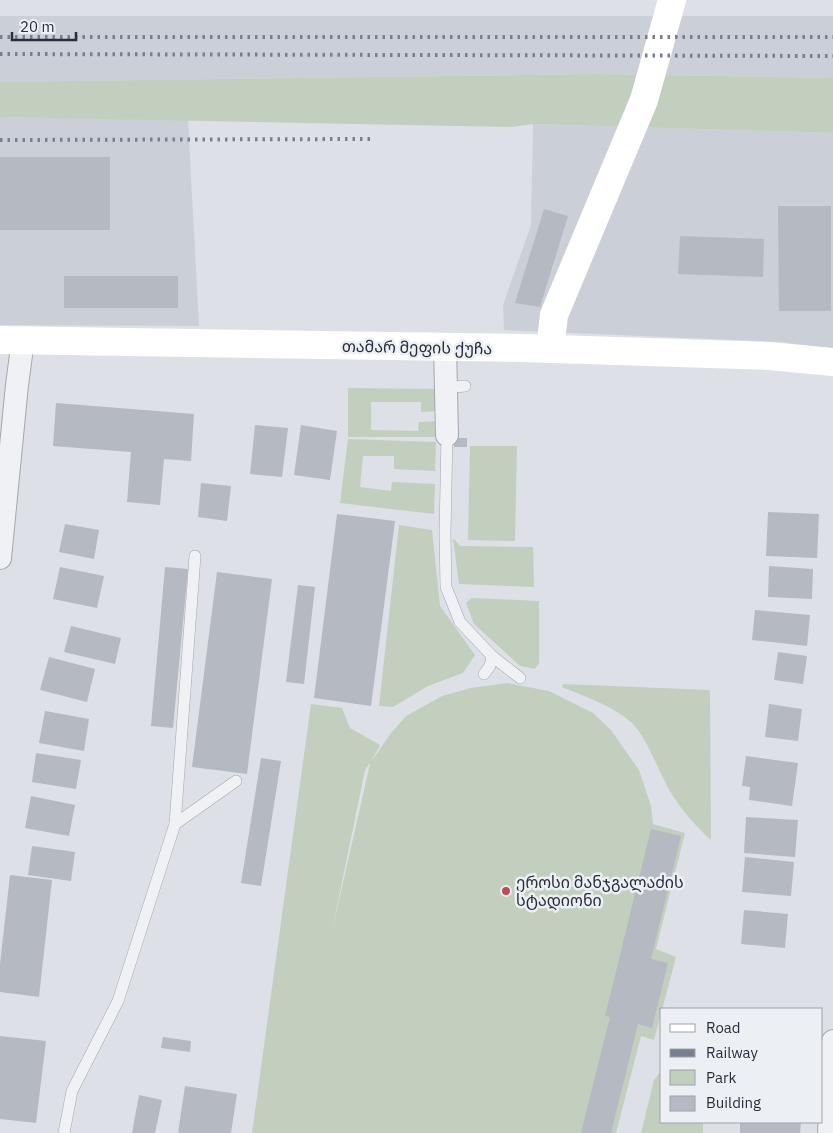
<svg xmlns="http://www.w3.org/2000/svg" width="833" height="1133" font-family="'IBM Plex Sans','Noto Sans Georgian',sans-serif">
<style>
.built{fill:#cbcfd7}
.green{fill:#c2cfbf;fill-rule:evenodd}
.building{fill:#b5b9c2}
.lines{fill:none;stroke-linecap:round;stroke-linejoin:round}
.lane-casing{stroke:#a3a7af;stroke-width:12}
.street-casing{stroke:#a3a7af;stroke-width:24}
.lane{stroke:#eff1f4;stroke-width:11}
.street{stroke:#eff1f4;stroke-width:22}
.secondary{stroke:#fff;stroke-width:28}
.rail{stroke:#787f8e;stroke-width:4;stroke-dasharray:2.5 5;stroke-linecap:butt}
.poi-dot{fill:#c24b57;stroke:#eceff4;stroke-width:2}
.labels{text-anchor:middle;stroke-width:5;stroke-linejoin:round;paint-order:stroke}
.street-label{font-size:16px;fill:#282e3b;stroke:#eceff4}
.poi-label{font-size:16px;fill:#282e3b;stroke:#eceff4;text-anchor:start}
</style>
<rect width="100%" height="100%" fill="#dde0e6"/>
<!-- built -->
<g class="built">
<polygon points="0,16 833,16 833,78 597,74 0,82"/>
<polygon points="0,117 188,120 199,326 0,325"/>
<polygon points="533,124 833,133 833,349 781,342 504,330 503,305 531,225"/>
</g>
<!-- green -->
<g class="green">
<polygon points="597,74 833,78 833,133 533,124 512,127 0,117 0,82"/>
<polygon points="348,388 440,389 440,411 421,412 421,402 371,402 371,430 418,431 419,422 440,421 440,437 348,437"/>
<polygon points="348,439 436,442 435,471 394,469 394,456 363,456 360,487 391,491 392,482 435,484 434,514 340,503"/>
<polygon points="470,446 517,446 515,541 468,540"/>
<polygon points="399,525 432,530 440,606 475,655 463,673 428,686 393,707 379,706"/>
<polygon points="453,538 460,546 533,547 534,587 459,584"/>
<polygon points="472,598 539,601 539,663 535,669 520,666 474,624 466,603"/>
<path d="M507 683 549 691 593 713 611 730 639 770 651 806 653 824 685 833 656 949 676 957 654 1040 641 1036 616 1133H252L311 704 342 708 350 728 380 745 371 762 391 733 406 716 442 696 471 688ZM369 764H370L332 931 365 770Z"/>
<path d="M563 684 710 690 711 840C696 826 682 811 671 793 659 773 647 737 631 722 611 705 586 697 562 687Z"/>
<polygon points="662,1070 662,1122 703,1122 703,1133 641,1133 654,1080"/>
</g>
<!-- building -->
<g class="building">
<rect x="0" y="157" width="110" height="73"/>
<polygon points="778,206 831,206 831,311 779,311"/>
<polygon points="544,209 568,216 540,307 515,303"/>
<polygon points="680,236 764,239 763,277 678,274"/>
<rect x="64" y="276" width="114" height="32"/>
<polygon points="56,403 194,414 191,461 164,459 160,505 127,502 131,452 53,446"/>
<polygon points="255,425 288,428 282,477 250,474"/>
<polygon points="301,425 337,431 330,480 294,475"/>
<rect x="454" y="438" width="13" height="9"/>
<polygon points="201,483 231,486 227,521 198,517"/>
<polygon points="768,512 819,514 817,558 766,556"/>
<polygon points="337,514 395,521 371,706 314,698"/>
<polygon points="65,524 99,530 94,559 59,552"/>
<polygon points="769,566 813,569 812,599 768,597"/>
<polygon points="60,567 104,576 97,608 53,599"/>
<polygon points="165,567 188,569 173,728 151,726"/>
<polygon points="217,572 272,579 247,774 192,767"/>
<polygon points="298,585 315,587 304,684 286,682"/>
<polygon points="755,610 810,615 807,646 752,640"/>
<polygon points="71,626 121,638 115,664 64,652"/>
<polygon points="778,652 807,656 803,684 774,680"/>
<polygon points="49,657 95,669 87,702 40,690"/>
<polygon points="769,704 802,709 798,741 765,737"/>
<polygon points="45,711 89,719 84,751 39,743"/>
<polygon points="36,753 81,760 76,789 32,782"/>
<polygon points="746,756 798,763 792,806 749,800 750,787 742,786"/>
<polygon points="261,758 281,761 261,886 241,883"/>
<polygon points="31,796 75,805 69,836 25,828"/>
<polygon points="746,817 798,820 795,857 744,853"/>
<polygon points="651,829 681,836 651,959 668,963 652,1028 638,1024 611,1133 581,1133 610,1017 605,1016"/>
<polygon points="32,846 75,852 71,881 28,875"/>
<polygon points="745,857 794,862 791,896 742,892"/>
<polygon points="10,875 52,880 39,997 0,992 0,964"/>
<polygon points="744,910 788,914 785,948 741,944"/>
<polygon points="0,1036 46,1041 36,1123 0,1119"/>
<polygon points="163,1037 191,1041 190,1052 161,1048"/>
<polygon points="185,1086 237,1094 231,1133 178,1133"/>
<polygon points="139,1095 162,1100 155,1133 132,1133"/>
<polygon points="740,1122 801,1122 800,1133 740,1133"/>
</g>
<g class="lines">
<!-- lane casing -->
<g class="lane-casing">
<g id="lane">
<polyline points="445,388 465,386"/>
<polyline points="447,435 445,534 446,587 460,622 492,656 490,666 484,674"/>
<polyline points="492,656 520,678"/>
<polyline points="175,824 236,781"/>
<polyline points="64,1133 72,1091 118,1001 175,824 195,556"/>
</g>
</g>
<!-- street casing -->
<g class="street-casing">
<g id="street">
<polyline points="445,346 447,435"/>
<polyline points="0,558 17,385 23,340"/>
<polyline points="829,1133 833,1041"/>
</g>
</g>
<!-- lane -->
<use href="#lane" class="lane"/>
<!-- street -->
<use href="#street" class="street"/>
<!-- secondary -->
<g class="secondary">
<polyline points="0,340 523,348 769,356 833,362"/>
<polyline points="550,349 554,315 644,100 672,0"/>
</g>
<!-- rail -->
<g class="rail">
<polyline points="0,37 833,37"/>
<polyline points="0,54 833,56"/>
<polyline points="0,140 371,139"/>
</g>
</g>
<!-- markers -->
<circle class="poi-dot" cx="506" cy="891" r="5"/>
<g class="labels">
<!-- street labels -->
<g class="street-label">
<text transform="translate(417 347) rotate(1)" y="6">თამარ მეფის ქუჩა</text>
</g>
<!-- poi labels -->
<g class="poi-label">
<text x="516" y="888">ეროსი მანჯგალაძის<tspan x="516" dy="18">სტადიონი</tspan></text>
</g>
</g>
<!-- legend -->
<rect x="660" y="1008" width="162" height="115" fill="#eceff4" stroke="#9ea2aa"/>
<rect x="670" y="1024" width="25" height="8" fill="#ffffff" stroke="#9ea2aa"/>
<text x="706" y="1033" font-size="15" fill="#282e3b">Road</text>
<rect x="670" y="1049" width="25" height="8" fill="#787f8e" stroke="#9ea2aa"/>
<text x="706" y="1058" font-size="15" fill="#282e3b">Railway</text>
<rect x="670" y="1070" width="25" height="15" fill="#c2cfbf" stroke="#9ea2aa"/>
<text x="706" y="1083" font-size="15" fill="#282e3b">Park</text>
<rect x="670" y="1096" width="25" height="15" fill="#b5b9c2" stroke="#9ea2aa"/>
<text x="706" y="1108" font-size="15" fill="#282e3b">Building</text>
<!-- scale -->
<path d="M12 32v8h64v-8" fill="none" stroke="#282e3b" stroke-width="2.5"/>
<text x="20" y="32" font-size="15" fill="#282e3b" stroke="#eceff4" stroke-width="4" paint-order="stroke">20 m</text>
</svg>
